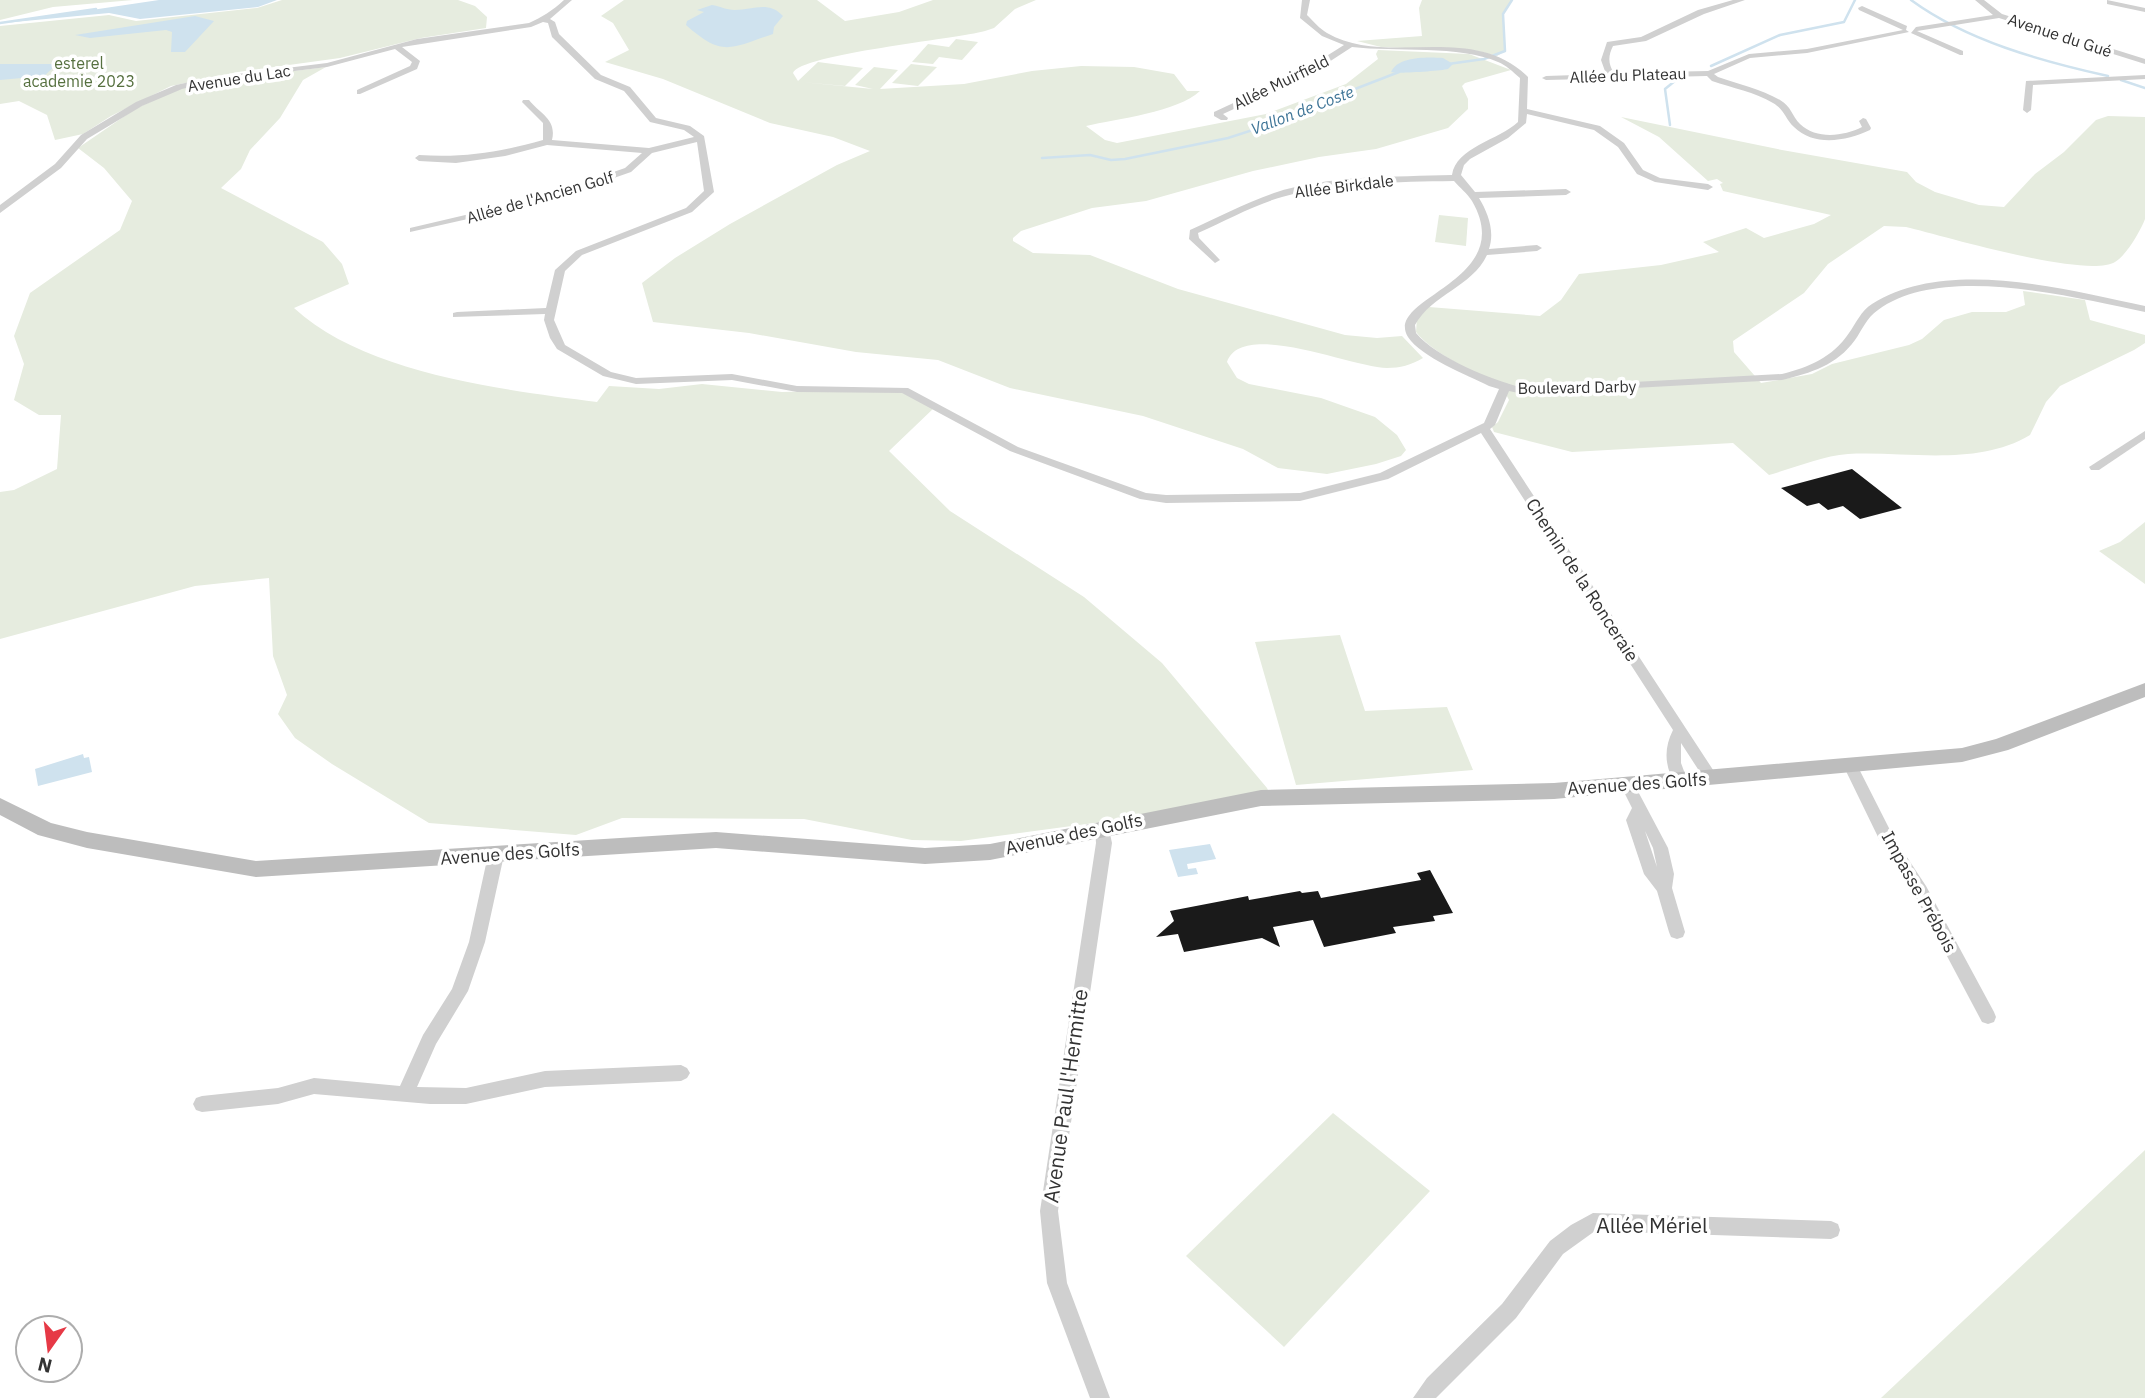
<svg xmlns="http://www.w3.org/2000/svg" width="2145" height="1398" font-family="'IBM Plex Sans',sans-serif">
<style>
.green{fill:#e6ecdf}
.water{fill:#cfe2ee}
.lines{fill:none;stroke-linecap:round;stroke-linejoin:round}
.stream{stroke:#cfe2ee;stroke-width:2.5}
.building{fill:#1a1a1a}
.street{fill:#d0d0d0;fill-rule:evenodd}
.secondary{fill:#bdbdbd;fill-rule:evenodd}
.labels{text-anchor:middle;stroke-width:7;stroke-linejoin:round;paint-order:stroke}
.far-street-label{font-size:16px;fill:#333;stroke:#fff}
.far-park-label{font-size:16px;fill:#56703f;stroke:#fff}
.far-water-label{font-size:16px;font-style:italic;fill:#3f7597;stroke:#fff}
.street-label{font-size:18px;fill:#333;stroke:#fff}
.near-street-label{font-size:21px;fill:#333;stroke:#fff}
</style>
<rect width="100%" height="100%" fill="#fff"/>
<!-- green -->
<g class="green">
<polygon points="0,0 133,0 53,7 0,20"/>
<polygon points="282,0 458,0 475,6 487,17 486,28 421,38 340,58 238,72 171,86 111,116 83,134 55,140 47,115 19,101 0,104 0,26 109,15 136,21 257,8"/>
<path d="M624 0H817L845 21 899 12 933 0H1036L1015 9 994 28 985 31C957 39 800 54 793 73L798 81 818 62 863 68 845 86 801 82 873 89 855 85 874 67 898 70 880 89 964 84 1032 71 1081 66 1134 67 1174 74 1187 91H1200C1178 112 1116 119 1086 126L1105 140 1117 143 1266 114 1346 84 1378 59 1376 54 1378 50 1469 54 1511 70 1465 83 1462 86 1468 99V109L1448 128 1376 149 1319 157 1253 171 1146 201 1092 208 1021 231 1013 238V241L1033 253 1090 255 1178 289 1345 335 1377 338 1402 336 1423 358C1411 365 1400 368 1387 368 1353 368 1242 319 1227 362L1237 378 1249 384 1321 398 1375 417 1397 435 1406 450 1401 456 1376 464 1327 474 1278 468 1243 449 1143 416 1010 388 938 360 856 352 749 333 653 322 642 283 675 258 730 224 837 165 870 151 833 137 770 123 663 79 605 62 629 50 613 23 601 16Z"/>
<polygon points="1422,0 1512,0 1503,14 1505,51 1497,56 1478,51 1381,47 1357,41 1422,36 1419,8"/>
<polygon points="956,39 978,42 962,60 939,57 933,64 912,62 928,44 949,47"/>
<polygon points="911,64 937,67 918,86 892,83"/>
<path d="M326 67 303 80 280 118 250 150 241 169 221 188 323 242 342 264 349 284 294 308C365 374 505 390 597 402L609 386 659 389 702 384 782 392 894 389 935 407 889 451 950 511 1084 597 1162 663 1267 788 1272 799 961 841 912 840 804 819 622 818 576 835 429 823 332 764 295 738 278 714 287 695 273 656 269 578 195 586 0 639V492L14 490 57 469 61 415H39L14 400 24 364 14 336 30 293 120 230 132 201 104 168 78 148 135 109 189 84Z"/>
<path d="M2108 116 2145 117C2145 135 2145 207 2145 219 2141 230 2126 256 2115 262 2086 279 1944 236 1906 227L1884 226 1828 264 1804 293 1733 341 1734 352 1761 383 1812 374 1832 364 1909 345 1922 339 1944 320 1972 312H2006L2025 305 2023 291 2085 300 2090 320 2145 335V343L2134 350 2060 386 2046 402 2030 435C1977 467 1907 451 1848 454 1822 456 1794 468 1769 475L1733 443 1572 452 1494 432 1492 427 1498 422 1509 400 1500 383C1476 374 1432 353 1416 332L1417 318 1429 307 1540 316 1561 300 1579 274 1661 265 1719 252 1703 242 1746 228 1764 238 1814 224 1831 215 1723 191 1720 184 1723 183 1717 179 1708 181 1659 137 1621 117 1782 150 1907 172 1916 182 1935 192 1979 205 2004 207 2035 174 2064 152 2096 120Z"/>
<polygon points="1439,215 1468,218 1466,246 1435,242"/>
<polygon points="2145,522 2145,584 2099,551 2120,542"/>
<polygon points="1340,635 1365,711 1447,707 1473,770 1296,785 1255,642"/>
<polygon points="1333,1113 1430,1191 1284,1347 1186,1256"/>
<polygon points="2145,1150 2145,1398 1881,1398"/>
</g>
<!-- water -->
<g class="water">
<polygon points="159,0 277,0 258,7 140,19 109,13 4,23"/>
<path d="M712 5C720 6 726 10 735 10 752 10 769 0 783 16L774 27 773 34C731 48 723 58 686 25L687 21 704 12 697 10Z"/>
<polygon points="195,16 214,21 185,52 171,52 172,32 166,30 90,38 75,35"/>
<path d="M1443 58 1453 64 1448 69C1440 71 1396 74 1391 72 1398 56 1428 57 1443 58Z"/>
<polygon points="0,64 51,64 55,66 44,76 0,80"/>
<polygon points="83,754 84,758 89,757 92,772 38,786 35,769"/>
<polygon points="1210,844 1216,859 1187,864 1188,869 1196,868 1198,874 1178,877 1169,850"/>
</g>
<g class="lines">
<!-- stream -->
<g class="stream">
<path d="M1911 0C1967 41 2041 61 2108 76"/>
<polyline points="0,23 96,9"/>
<polyline points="1448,64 1484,59 1505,51 1503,14 1512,0"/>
<polyline points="1711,66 1780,35 1844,22 1855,0"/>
<polyline points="2121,80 2145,88"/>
<polyline points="1670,125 1665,89 1681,76"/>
<polyline points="1042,158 1090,155 1111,160 1125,159 1228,138 1290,118 1311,106 1399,72"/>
</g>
</g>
<!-- building -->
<g class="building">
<polygon points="1852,469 1902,508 1860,519 1843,506 1828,510 1819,503 1807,506 1781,488"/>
<polygon points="1430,870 1453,913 1433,916 1435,921 1393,927 1396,933 1324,947 1313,920 1273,927 1280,947 1262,938 1184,952 1178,934 1156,937 1174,921 1170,911 1248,896 1249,900 1300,891 1302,893 1318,891 1321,898 1421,880 1417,873"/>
</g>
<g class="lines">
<!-- street -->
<g class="street">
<path d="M564 0H572L550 19 555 22 559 34 601 75 630 87 656 118 690 126 704 136 714 192 692 212 582 255 565 271 554 320 565 345 611 372 636 378 732 374 797 386 908 388 1018 447 1146 493 1166 495 1300 493 1380 473 1484 423 1499 389 1489 386C1467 375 1421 357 1408 337 1383 297 1519 282 1472 201 1467 193 1460 188 1454 181 1397 182 1338 182 1282 197 1254 205 1225 221 1198 233L1199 238 1220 260 1215 263 1189 239 1190 230C1217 218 1245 203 1274 193 1327 175 1396 177 1452 175 1456 147 1499 140 1518 122L1520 78C1513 72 1506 65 1498 62 1460 45 1395 52 1352 47L1312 73 1223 114 1228 118 1227 120H1221L1214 116V112L1306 69 1344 45 1322 36 1300 18 1302 0H1310L1307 15C1313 21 1320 29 1327 33 1387 68 1471 21 1528 77L1527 109 1600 126 1624 143 1643 170 1660 178 1708 184 1713 187 1708 190 1655 182 1637 174 1618 147 1594 130 1527 114 1526 123 1508 138 1470 159 1464 165 1461 175 1475 192 1566 189 1571 192 1566 195 1479 198C1488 213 1495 231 1489 249L1537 245 1542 248 1537 251 1487 255C1472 287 1432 294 1415 325L1416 333C1437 358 1492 380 1523 388L1782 374C1809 367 1832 358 1849 333 1856 323 1861 311 1872 304 1946 257 2065 289 2145 306V312C2074 297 1941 263 1878 310 1867 317 1862 330 1855 340 1837 365 1811 373 1782 380L1523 394 1509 391 1495 425 1490 429 1719 779 1717 783H1707L1681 743V763L1688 782 1686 786H1676C1665 767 1663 750 1673 730L1481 433 1388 479 1300 501 1166 503 1140 499 1010 451 902 393 797 392 732 380 636 384 603 376 557 349 550 338 544 320 545 314 453 317V313L457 312 546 308 555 270 576 251 686 208 704 191 697 142 652 153 631 172 548 201 410 232V228L542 197 625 168 642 153 547 145 505 156 456 163 419 161 415 158 419 155C464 158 500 152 543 140V123L522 102 523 100H529C540 114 557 119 552 140L649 148 694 137 684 130 650 122 624 91 595 79 552 37 548 23 543 22 531 27 402 47 420 61 417 69 360 94H357V90L410 66 412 62 395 49 327 67 212 81 182 89 142 106 87 139 61 168 0 213V205L55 164 81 135 136 102 176 85 212 77 327 63 417 39 529 23C542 17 552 11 564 0Z"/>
<path d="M1733 0H1745L1704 14 1646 41 1613 46C1608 56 1608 64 1614 73L1708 71 1749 54 1807 49 1903 30 1859 10 1858 8 1862 6 1907 26 1906 30 1909 32 1807 53 1750 58 1714 74 1718 77C1738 84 1761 89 1780 100 1791 106 1792 116 1800 124 1817 140 1844 136 1862 127L1859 121 1863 118 1866 119 1871 128 1870 130C1847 141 1814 147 1794 127 1785 119 1785 110 1773 103 1755 92 1732 88 1712 81L1707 76 1546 80 1542 78 1546 76 1606 74 1601 60 1607 42 1641 37 1698 10Z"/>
<polygon points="1975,0 1984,0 2002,14 2145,59 2145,64 1999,18 1917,31 1963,51 1963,55 1960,55 1911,33 1916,27 1993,15"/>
<polygon points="2107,0 2145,8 2145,12 2107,4"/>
<polygon points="2145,75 2145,79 2033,85 2031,110 2027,113 2023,110 2026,81"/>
<polygon points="2145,431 2145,439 2099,470 2091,470 2089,467"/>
<polygon points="1851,762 1856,763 1893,836 1926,886 1994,1012 1996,1017 1994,1022 1988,1024 1982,1022 1914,894 1879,839 1844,767 1846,763"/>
<path d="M1628 781 1633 782 1668 848 1674 874 1672 888 1685 932 1683 937 1677 939 1671 937 1669 932 1657 891 1644 874 1626 820 1632 808 1621 786 1623 782ZM1645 831 1653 848 1657 867Z"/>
<polygon points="1103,823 1108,825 1112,843 1058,1211 1067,1283 1110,1398 1090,1398 1047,1283 1040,1211 1096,843 1095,829 1098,825"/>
<polygon points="496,849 501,851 504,855 485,942 468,991 436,1044 417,1087 466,1088 545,1071 681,1065 687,1068 690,1073 687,1078 681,1081 545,1087 466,1104 430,1104 314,1094 278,1104 202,1112 196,1110 193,1104 196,1098 202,1096 278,1088 314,1078 400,1086 423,1035 452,989 469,942 488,855 491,851"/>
<polygon points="1593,1213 1831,1221 1838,1224 1840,1230 1838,1236 1831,1239 1595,1231 1563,1254 1516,1318 1436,1398 1413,1398 1427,1378 1502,1304 1550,1241 1571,1225"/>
</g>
<!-- secondary -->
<polygon class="secondary" points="2145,683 2145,697 2008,750 1962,762 1554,799 1261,806 990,860 925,864 716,848 256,877 87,848 38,835 0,815 0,798 51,823 87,832 256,861 716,832 925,848 990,844 1261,790 1554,783 1962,748 1996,739"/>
</g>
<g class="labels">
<!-- far-street labels -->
<g class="far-street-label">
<text transform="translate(2060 35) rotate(18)" y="6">Avenue du Gué</text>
<text transform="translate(1628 75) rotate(-2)" y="6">Allée du Plateau</text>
<text transform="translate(239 78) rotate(-9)" y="6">Avenue du Lac</text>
<text transform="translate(1281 82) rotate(-26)" y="6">Allée Muirfield</text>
<text transform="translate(1344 186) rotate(-7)" y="6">Allée Birkdale</text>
<text transform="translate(540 197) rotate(-16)" y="6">Allée de l'Ancien Golf</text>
<text transform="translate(1577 387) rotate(-1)" y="6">Boulevard Darby</text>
</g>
<!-- far-park labels -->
<g class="far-park-label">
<text x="79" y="69">esterel<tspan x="79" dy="18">academie 2023</tspan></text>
</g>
<!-- far-water labels -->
<g class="far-water-label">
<text transform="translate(1302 110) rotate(-21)" y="6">Vallon de Coste</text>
</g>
<!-- street labels -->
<g class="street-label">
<text transform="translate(1582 580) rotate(57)" y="6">Chemin de la Ronceraie</text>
<text transform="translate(1637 784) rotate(-4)" y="6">Avenue des Golfs</text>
<text transform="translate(1074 834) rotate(-12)" y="6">Avenue des Golfs</text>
<text transform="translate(510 854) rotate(-4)" y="6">Avenue des Golfs</text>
<text transform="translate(1919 892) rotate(61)" y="6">Impasse Prébois</text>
</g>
<!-- near-street labels -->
<g class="near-street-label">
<text transform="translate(1066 1096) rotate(-82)" y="7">Avenue Paul l'Hermitte</text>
<text x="1652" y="1233">Allée Mériel</text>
</g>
</g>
<!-- north arrow -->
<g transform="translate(49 1349) rotate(194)"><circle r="33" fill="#ffffff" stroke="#adadad" stroke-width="2"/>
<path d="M0-5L12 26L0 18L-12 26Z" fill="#e63946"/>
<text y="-10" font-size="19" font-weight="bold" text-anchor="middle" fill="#333333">N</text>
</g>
</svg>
